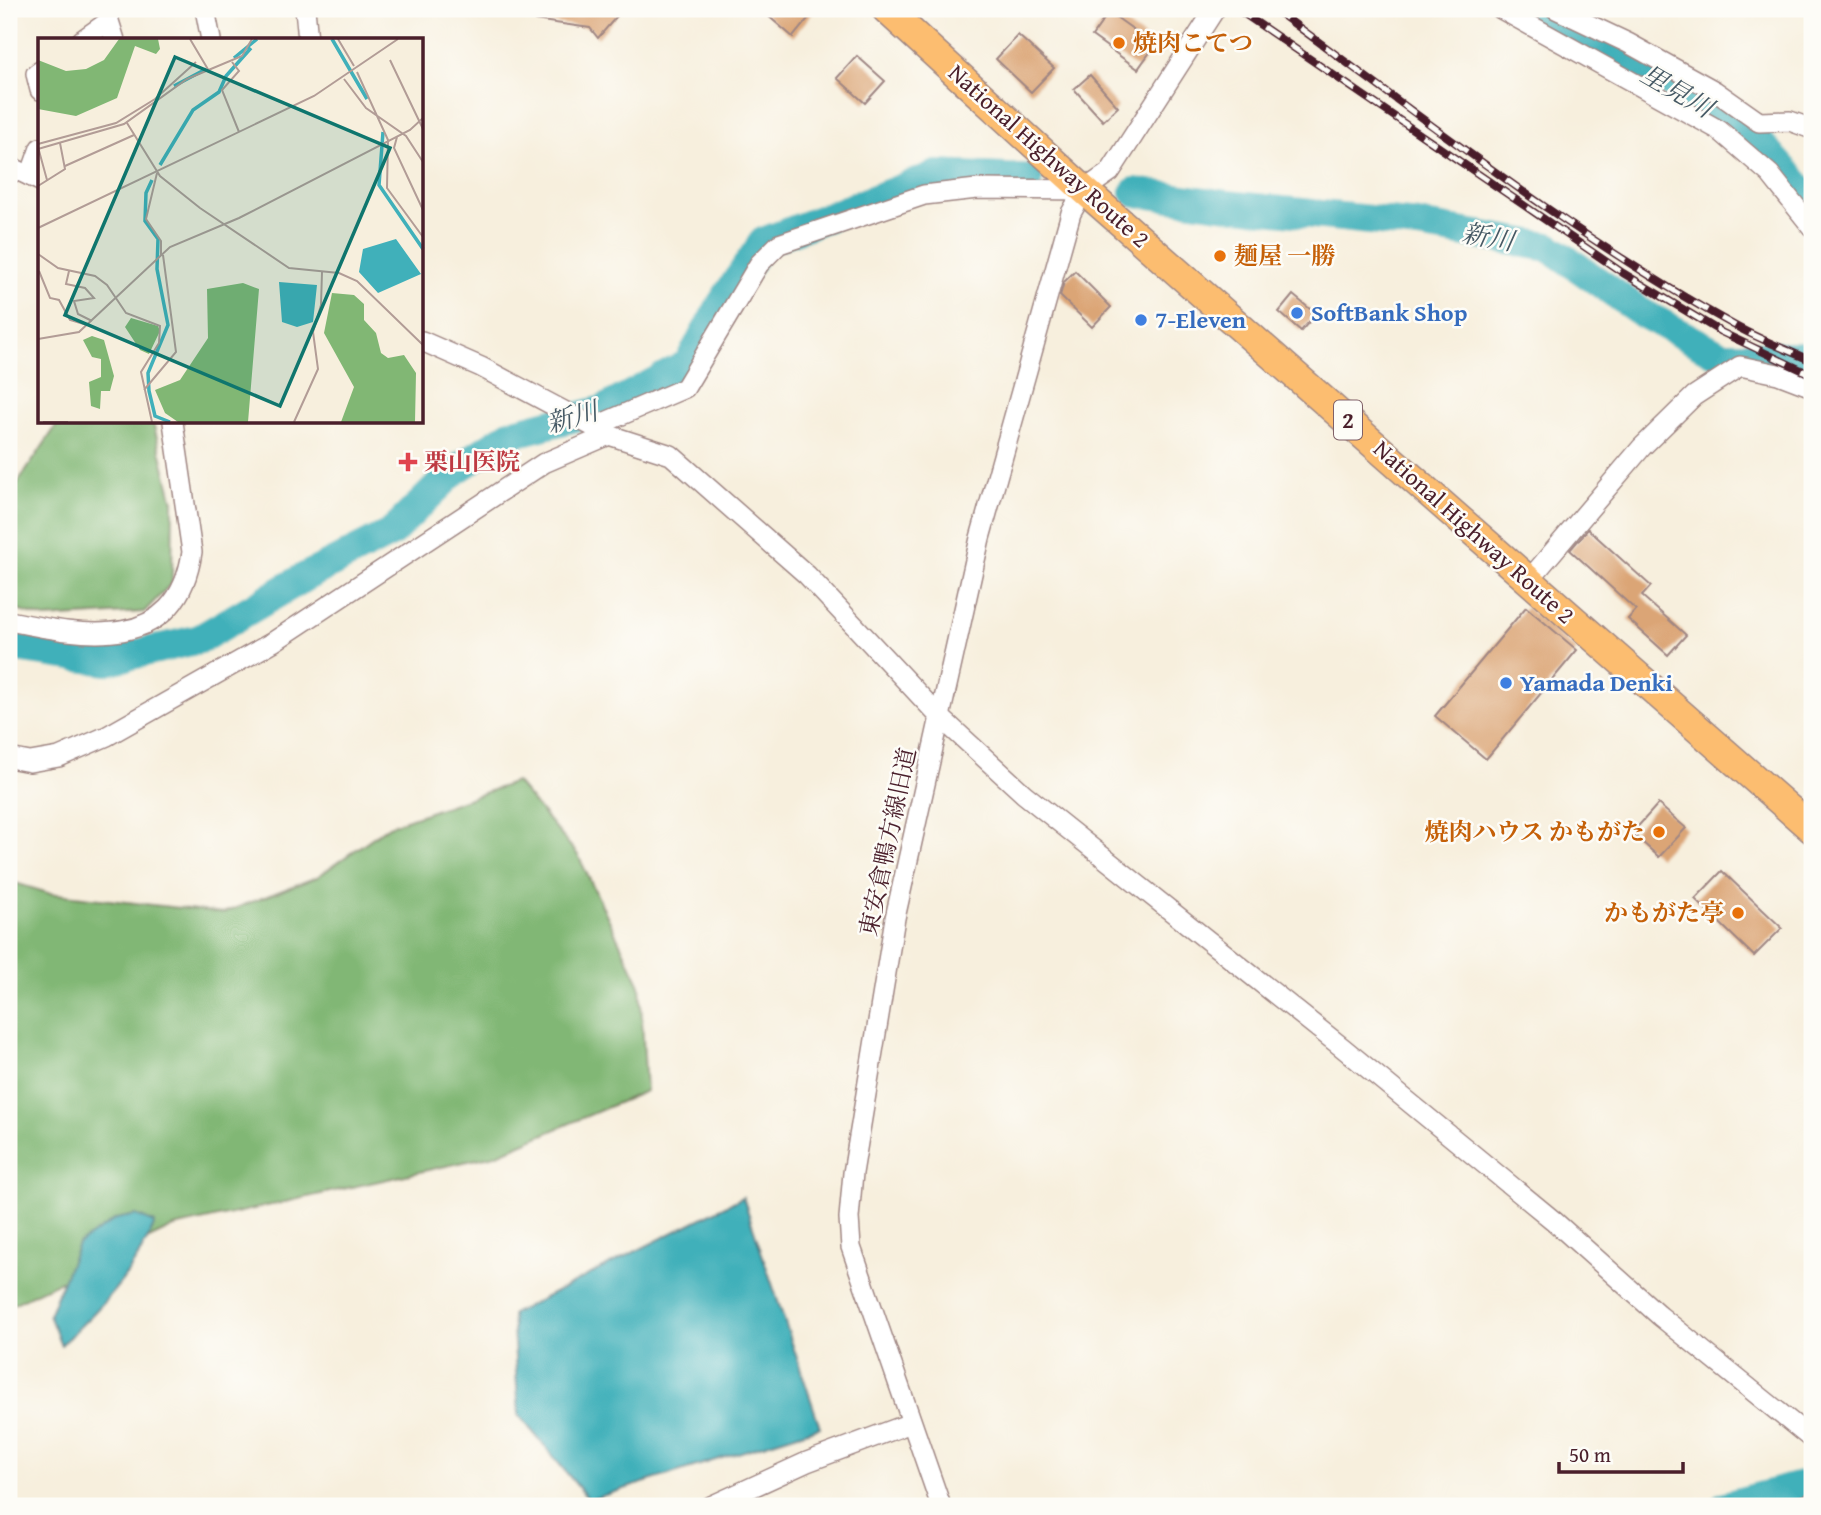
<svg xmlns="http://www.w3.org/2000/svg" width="1821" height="1515" font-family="'Gentium Book Plus','Noto Serif JP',serif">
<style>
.forest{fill:#81b774;stroke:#666b50;stroke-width:2}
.water{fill:#40b0ba;stroke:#456872;stroke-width:2}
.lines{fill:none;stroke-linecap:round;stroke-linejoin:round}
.river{stroke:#40b0ba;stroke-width:30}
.building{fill:#dba576}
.minor-casing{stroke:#a08784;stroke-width:22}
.highway-casing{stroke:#a08784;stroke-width:31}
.minor{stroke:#fff;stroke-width:19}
.highway{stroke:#fcbd6f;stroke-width:28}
.rail-casing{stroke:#4a1f2b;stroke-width:8}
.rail{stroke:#fdfcf7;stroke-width:5;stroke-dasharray:16;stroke-linecap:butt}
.food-dot{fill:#e8710a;stroke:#fdfcf7;stroke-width:2.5}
.shop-dot{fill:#3f7fe0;stroke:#fdfcf7;stroke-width:2.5}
.health-dot{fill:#e0444e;stroke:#fdfcf7;stroke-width:2.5}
.labels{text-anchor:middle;stroke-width:5;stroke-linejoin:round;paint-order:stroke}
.shield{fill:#fdfcf7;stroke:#806168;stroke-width:2}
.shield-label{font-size:23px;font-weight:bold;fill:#4a1f2b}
.food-label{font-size:24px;font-weight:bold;fill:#c56008;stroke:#fdfcf7;text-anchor:start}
.street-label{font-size:24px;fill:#4a1f2b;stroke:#fdfcf7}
.shop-label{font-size:24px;font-weight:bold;fill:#366cbe;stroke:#fdfcf7;text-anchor:start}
.health-label{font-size:24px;font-weight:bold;fill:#be3a42;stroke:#fdfcf7;text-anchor:start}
.water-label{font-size:26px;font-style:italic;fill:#465964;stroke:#fdfcf7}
.inset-river{fill:none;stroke:#40b0ba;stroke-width:3.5}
.inset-road{fill:none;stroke:#b29c96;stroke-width:2}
.view{fill:#0f766e;fill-opacity:0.15;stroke:#0f766e;stroke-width:3.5}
.inset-edge{fill:none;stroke:#4a1f2b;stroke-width:3.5}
</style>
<rect width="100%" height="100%" fill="#fdfcf7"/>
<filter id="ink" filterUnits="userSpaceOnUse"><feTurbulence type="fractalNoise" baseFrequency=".0143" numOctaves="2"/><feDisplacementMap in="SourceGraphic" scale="14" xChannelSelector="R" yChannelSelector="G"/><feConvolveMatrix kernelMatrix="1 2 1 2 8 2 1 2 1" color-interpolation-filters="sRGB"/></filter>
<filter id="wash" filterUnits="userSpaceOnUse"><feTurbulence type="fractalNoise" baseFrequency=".00686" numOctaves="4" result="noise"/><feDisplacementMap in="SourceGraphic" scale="28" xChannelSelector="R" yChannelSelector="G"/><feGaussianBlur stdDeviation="1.57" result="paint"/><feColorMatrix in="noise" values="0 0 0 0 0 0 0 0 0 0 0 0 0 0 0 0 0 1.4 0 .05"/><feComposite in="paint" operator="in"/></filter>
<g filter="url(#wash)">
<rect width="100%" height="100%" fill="#f7efdd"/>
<!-- forest -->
<g class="forest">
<polygon points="59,422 153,422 173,502 172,583 144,612 45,618 9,608 9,496"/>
<polygon points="516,782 578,855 640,985 646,1091 495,1155 174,1227 9,1306 9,881 48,893 223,913 317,877 389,826"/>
</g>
<!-- water -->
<g class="water">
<polygon points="743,1197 820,1427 589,1500 519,1415 512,1314"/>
<path d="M136 1215 155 1223C133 1276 101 1307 61 1345L49 1315 78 1244 116 1219Z"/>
</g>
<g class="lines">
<!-- river -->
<g class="river">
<path d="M1521 9C1598 48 1704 90 1766 150 1782 166 1797 185 1812 202"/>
<polyline points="1135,192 1227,205 1418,225 1549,247 1644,314 1722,356 1812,356"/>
<polyline points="9,647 106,661 200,639 303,578 391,533 454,471 510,434 603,410 688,364 722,303 763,242 937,175 1028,179"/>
<polyline points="1725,1506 1812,1483"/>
</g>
</g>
<g id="blocks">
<!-- building -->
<g class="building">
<polygon points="513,9 623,9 598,38 590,28 513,17"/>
<polygon points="760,9 816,9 793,37"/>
<polygon points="1109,12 1155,45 1138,69 1092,36"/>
<polygon points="1018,35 1054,68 1031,92 996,59"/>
<polygon points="857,56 885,81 865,103 837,78"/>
<polygon points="1090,75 1118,107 1103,121 1074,89"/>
<polygon points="1075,271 1111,307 1092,327 1060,296 1064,282"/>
<polygon points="1293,295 1316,314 1301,331 1279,312"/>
<polygon points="1588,529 1651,586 1642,596 1686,635 1668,655 1628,619 1636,610 1570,550"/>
<polygon points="1526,607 1577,650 1486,759 1435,716"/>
<polygon points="1658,804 1686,828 1659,857 1632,833"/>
<polygon points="1722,871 1782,928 1754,956 1695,899"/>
</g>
</g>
</g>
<g filter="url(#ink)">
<use href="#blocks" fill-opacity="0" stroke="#a08784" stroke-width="2"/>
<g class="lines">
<!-- minor casing -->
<g class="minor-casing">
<g id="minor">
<polyline points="205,9 211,40"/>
<polyline points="305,9 308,40"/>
<polyline points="1501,9 1719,130 1770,174 1812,227"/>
<polyline points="1556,9 1628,43 1715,91 1759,122 1790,121 1812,129"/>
<polyline points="82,40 109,21 115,40"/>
<polyline points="40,71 36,74 40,90"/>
<polyline points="9,166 40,181"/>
<polyline points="30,176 40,148"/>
<polyline points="422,341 481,367 609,435 671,455 807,575 939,716 1024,794 1343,1048 1554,1221 1660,1316 1812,1439"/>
<polyline points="596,426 685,388 759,264 779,244 924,195 977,189 1084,190 1110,172 1215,9"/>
<polyline points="1529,580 1642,447 1694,396 1740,366 1778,374 1812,387"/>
<path d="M9 621C84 636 177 655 192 552L173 422"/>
<polyline points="9,758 30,762 59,757 107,736 273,642 544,463 609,435"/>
<polyline points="711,1506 807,1462 911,1423"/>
<polyline points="941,1506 851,1247 849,1218 853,1173 895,918 980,538 1071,213 1084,190"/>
<polyline points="1802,1506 1812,1503"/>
</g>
</g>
<!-- highway casing -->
<g class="highway-casing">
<polyline id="highway" points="886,9 1084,190 1812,829"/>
</g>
<!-- minor -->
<use href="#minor" class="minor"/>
<!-- highway -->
<use href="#highway" class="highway"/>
<!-- rail casing -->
<g class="rail-casing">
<g id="rail">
<polyline points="1237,9 1623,273 1721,332 1812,375"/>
<path d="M1274 9C1422 117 1569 234 1730 323 1756 338 1785 349 1812 361"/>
</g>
</g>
<!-- rail -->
<use href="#rail" class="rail"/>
</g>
</g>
<!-- markers -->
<g class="food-dot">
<circle cx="1119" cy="43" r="7"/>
<circle cx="1220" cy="256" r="7"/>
<circle cx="1659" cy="832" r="7"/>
<circle cx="1738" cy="913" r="7"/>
</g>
<g class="shop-dot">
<circle cx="1297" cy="313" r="7"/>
<circle cx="1141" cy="320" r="7"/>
<circle cx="1506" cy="683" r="7"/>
</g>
<path class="health-dot" d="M404.5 451.5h7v7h7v7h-7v7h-7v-7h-7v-7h7z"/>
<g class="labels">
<!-- shield labels -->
<rect class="shield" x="1334" y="400.5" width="28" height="39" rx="5"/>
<g class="shield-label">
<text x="1348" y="428">2</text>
</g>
<!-- food labels -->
<g class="food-label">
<text x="1133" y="51">焼肉こてつ</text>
<text x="1234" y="264">麺屋 一勝</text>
<text x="1645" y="840" text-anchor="end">焼肉ハウス かもがた</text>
<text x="1724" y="921" text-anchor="end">かもがた亭</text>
</g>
<!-- street labels -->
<g class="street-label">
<text transform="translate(1049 156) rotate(42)" y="8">National Highway Route 2</text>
<text transform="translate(1474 532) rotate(42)" y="8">National Highway Route 2</text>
<text transform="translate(888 842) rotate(-78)" y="8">東安倉鴨方線旧道</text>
</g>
<!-- shop labels -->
<g class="shop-label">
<text x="1311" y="321">SoftBank Shop</text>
<text x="1155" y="328">7-Eleven</text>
<text x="1520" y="691">Yamada Denki</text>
</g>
<!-- health labels -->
<g class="health-label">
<text x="424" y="470">栗山医院</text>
</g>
<!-- water labels -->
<g class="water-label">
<text transform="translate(1677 91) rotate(30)" y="9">里見川</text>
<text transform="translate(1488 237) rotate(10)" y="9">新川</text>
<text transform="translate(572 417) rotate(-16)" y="9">新川</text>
</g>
</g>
<!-- overview -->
<g transform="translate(38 38)">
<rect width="385" height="385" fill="#f7efdd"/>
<path d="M81 1H120L122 11 118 16 97 8 79 60 38 78 0 71V22L28 33 48 31 66 22ZM205 245 221 251 210 384H140L127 375 117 352 142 342 170 300 169 251ZM294 255 316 257 326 266V282L338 295 343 315 350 320 366 317 378 335 377 384H303L316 349 286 295ZM93 280 120 288 122 293 111 316 102 312 87 289ZM54 298 66 302 76 338 72 353H63L62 371 53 368 51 344 63 339V321L54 319 45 302Z" fill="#81b774"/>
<path d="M358 201 383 236 340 255 321 234 325 211ZM241 244 279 247 275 284 259 289 244 284Z" fill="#40b0ba"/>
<path class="inset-river" d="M294 1 329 61M196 20 219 1M136 48 168 31M345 94 341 147 385 211M122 127 155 72 181 54 188 38 213 10M114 142 108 155 107 183 120 201 119 231 130 287 110 335 111 353 117 378 132 384"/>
<path class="inset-road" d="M152 1 171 33M300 1 316 28M352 22 385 91M194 24 201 33 184 52 201 94M319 34 350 102 349 150 385 199M306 41 328 70 368 98 385 124M89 85 122 138 162 170 251 230 301 235 319 243 385 307M359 99 356 110 385 172M0 106 78 85 117 61 158 24M0 109 9 142M0 111 86 86 149 41 204 18 214 1M27 128 96 97M119 135 108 181 123 203V218M0 148 27 131 22 105M0 190 276 58 360 1M0 216 20 230 57 238 69 247 88 275 122 288 121 305 103 334 114 384M1 233 12 260 21 262 32 282 49 287M31 233 28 246 47 250 56 260 36 263 40 276 54 283M0 301 41 294 132 209 201 180 372 92 385 80M106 352 138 314 125 217M5 384H30M256 384 280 331 275 294 283 267 284 234"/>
<path class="view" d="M137 19 352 110 242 368 27 277Z"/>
<rect width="385" height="385" class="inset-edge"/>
</g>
<!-- margin -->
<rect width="1821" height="1515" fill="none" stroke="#fdfcf7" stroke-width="35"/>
<!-- scale -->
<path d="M1559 1462v10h124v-10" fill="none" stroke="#4a1f2b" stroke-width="3.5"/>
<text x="1569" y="1462" font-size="21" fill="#4a1f2b" stroke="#fdfcf7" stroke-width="5" paint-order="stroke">50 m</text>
</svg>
